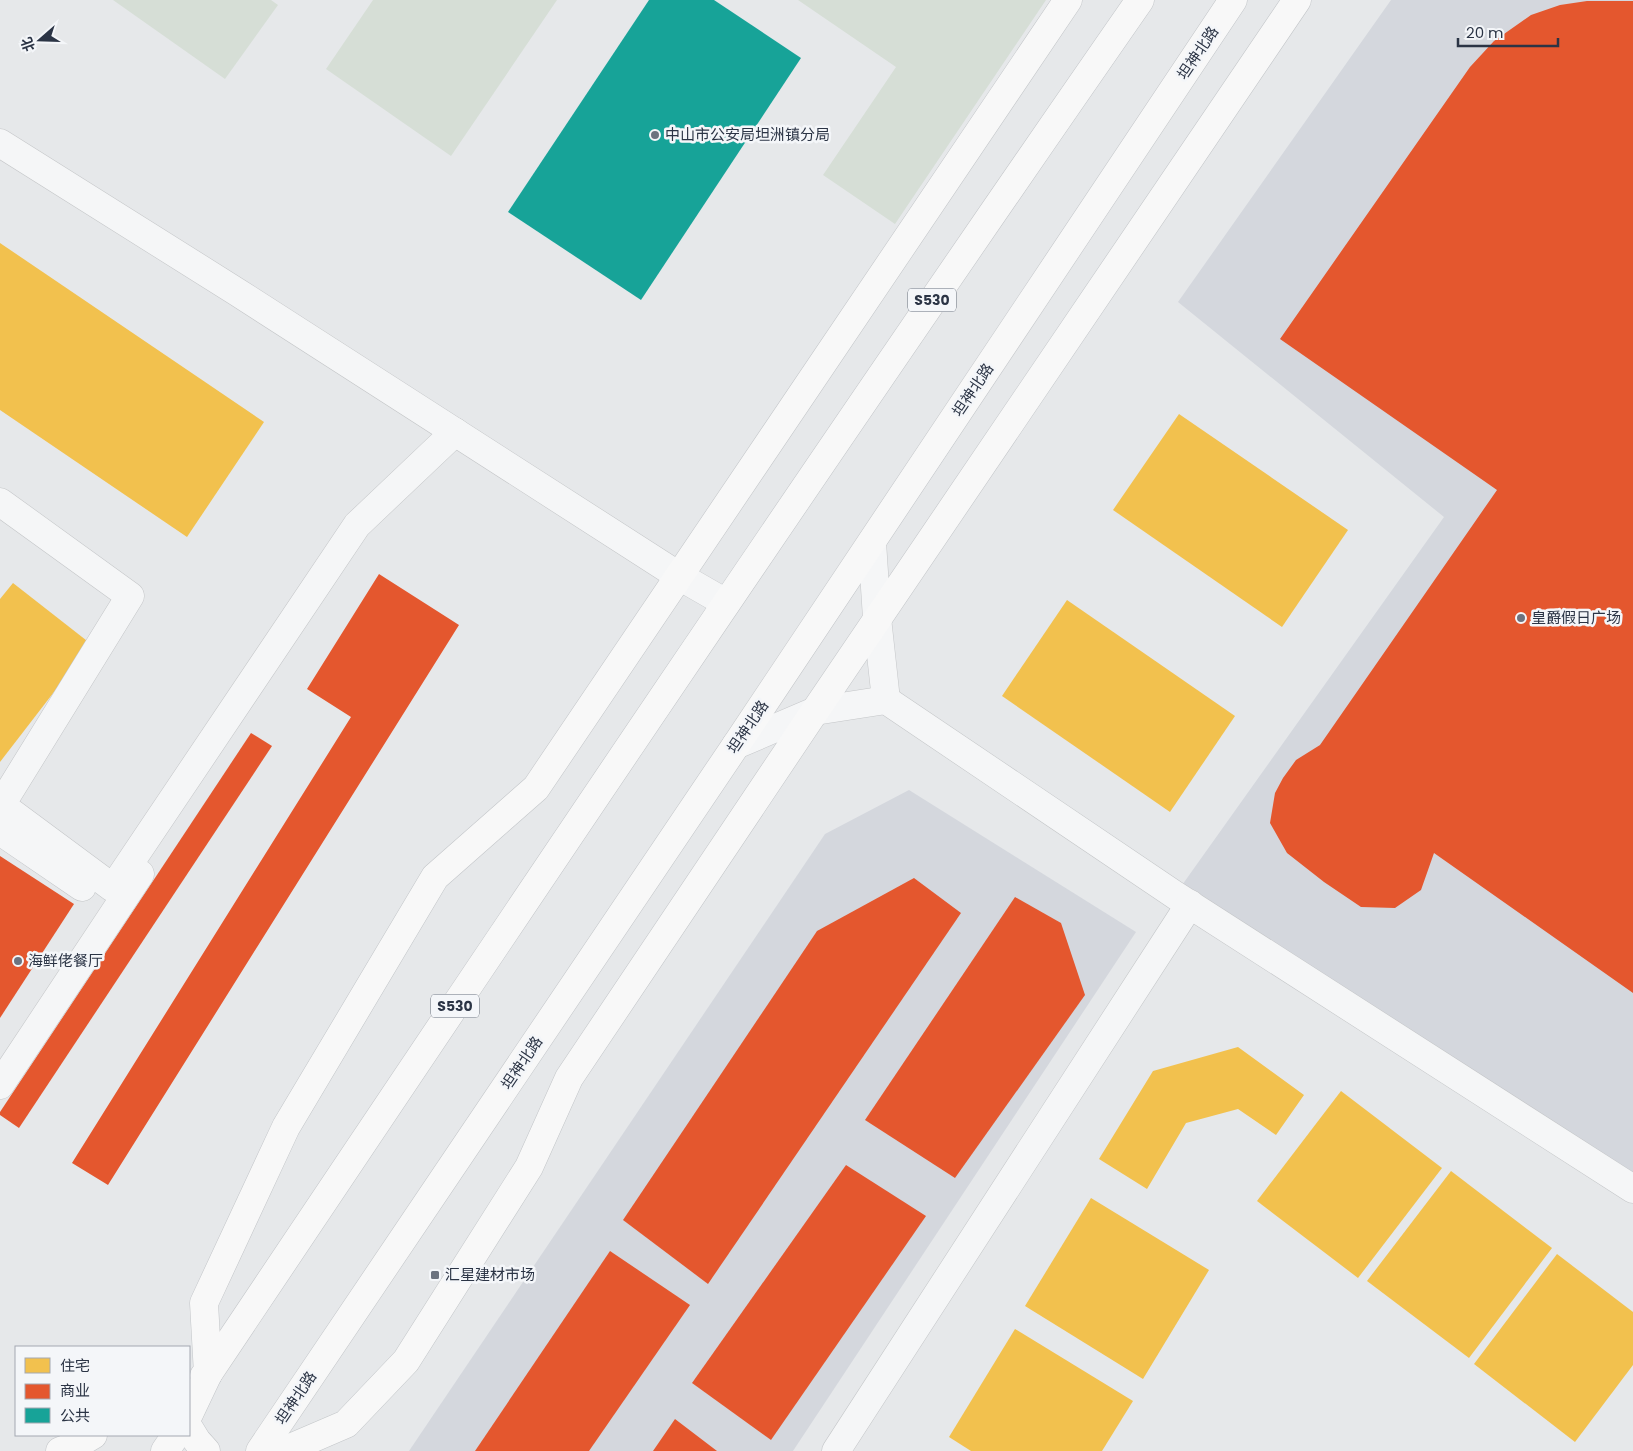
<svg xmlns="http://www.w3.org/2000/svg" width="1633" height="1451" font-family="Poppins,'Noto Sans SC',sans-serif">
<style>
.built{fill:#d4d7dd}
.green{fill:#d6ded6}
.homes{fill:#f2c14e}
.shops{fill:#e4572e}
.public{fill:#17a398}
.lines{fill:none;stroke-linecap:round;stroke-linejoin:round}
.minor-casing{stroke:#c4c6c8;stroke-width:29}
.major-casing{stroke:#c2c5c8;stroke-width:29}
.minor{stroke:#f5f6f7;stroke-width:28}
.major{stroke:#f8f8f8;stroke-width:28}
.poi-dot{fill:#6c737f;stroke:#f4f6f9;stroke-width:2}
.labels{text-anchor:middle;stroke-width:5;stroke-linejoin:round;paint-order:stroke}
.shield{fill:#f4f6f9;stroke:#676e7b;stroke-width:1}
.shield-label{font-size:14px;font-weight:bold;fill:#2b3445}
.street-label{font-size:15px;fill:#2b3445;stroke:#f4f6f9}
.poi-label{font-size:15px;fill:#2b3445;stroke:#f4f6f9;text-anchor:start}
</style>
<rect width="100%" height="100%" fill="#e6e8ea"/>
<!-- built -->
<g class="built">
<polygon points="1391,0 1633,0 1633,1189 1175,895 1444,517 1178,302"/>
<polygon points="909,790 1136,932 793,1451 409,1451 825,834"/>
</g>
<!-- green -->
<g class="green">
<polygon points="113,0 271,0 278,5 225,79"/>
<polygon points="373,0 557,0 451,156 326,69"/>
<polygon points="798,0 1046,0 895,224 823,175 896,67"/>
</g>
<!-- homes -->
<g class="homes">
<polygon points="0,243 264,422 187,537 0,410"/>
<polygon points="1179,414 1348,530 1282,627 1113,510"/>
<polygon points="13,583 91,644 0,762 0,599"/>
<polygon points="1067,600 1235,716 1170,812 1002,696"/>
<polygon points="1238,1047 1304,1095 1276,1135 1238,1109 1186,1123 1147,1189 1099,1159 1153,1071"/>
<polygon points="1341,1091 1442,1168 1358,1278 1257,1201"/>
<polygon points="1451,1171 1552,1248 1469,1358 1367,1281"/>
<polygon points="1091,1198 1209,1270 1143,1379 1025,1306"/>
<polygon points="1557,1254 1633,1312 1633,1365 1575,1442 1474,1364"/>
<polygon points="1015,1329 1133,1401 1102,1451 971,1451 949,1437"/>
</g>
<!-- shops -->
<g class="shops">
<polygon points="1587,1 1633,1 1633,993 1434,853 1421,890 1395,908 1361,907 1324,882 1287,853 1270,823 1275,793 1283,778 1296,760 1320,745 1497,490 1280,339 1470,67 1494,41 1531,15 1560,5"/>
<polygon points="379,574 459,625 108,1185 72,1163 351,717 307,689"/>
<polygon points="251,733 272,746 19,1128 0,1115 0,1112"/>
<polygon points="0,856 74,904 0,1018"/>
<polygon points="914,878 961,913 708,1284 623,1220 817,931"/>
<polygon points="1015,897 1061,923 1085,995 955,1178 865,1120"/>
<polygon points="846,1165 926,1216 771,1440 692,1383"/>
<polygon points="610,1251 690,1305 589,1451 475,1451"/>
<polygon points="675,1419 717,1451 653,1451"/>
</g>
<!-- public -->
<polygon class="public" points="649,0 714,0 801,58 641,300 508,212"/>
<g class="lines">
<!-- minor casing -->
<g class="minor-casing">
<g id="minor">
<polyline points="0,143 237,292 679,576 726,603"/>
<polyline points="0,502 130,596 1,805 113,888 357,525 455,432"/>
<polyline points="872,542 877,618 886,700"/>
<polyline points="736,745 815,711 886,700 1175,895 1633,1189"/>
<polyline points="0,831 82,887"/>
<polyline points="0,1085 140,874"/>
<polyline points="836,1451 1190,904"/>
</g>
</g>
<!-- major casing -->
<g class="major-casing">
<g id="major">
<polyline points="204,1376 208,1374 204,1303 286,1127 435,877 536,788 1068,0"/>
<path d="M189 1414 208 1374C516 914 824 455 1140 0"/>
<polyline points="189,1428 197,1441 206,1451"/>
<polyline points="60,1451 76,1445 93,1435"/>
<polyline points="165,1451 176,1435"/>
<polyline points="260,1451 736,745 1233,0"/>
<polyline points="283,1451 346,1424 406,1361 529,1167 569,1078 815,711 1297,0"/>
</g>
</g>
<!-- minor -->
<use href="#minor" class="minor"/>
<!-- major -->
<use href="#major" class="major"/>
</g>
<!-- markers -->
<g class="poi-dot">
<circle cx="655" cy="135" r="5"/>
<circle cx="1521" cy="618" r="5"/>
<circle cx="18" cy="961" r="5"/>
<rect x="430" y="1270" width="10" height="10" rx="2.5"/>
</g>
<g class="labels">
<!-- shield labels -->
<g class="shield">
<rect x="908" y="288.5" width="48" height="23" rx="4"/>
<rect x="431" y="994.5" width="48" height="23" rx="4"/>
</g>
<g class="shield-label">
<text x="932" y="305">S530</text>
<text x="455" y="1011">S530</text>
</g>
<!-- street labels -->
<g class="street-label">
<text transform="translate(1198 53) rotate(-56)" y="5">坦神北路</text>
<text transform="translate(973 390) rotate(-56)" y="5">坦神北路</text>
<text transform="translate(748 727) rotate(-56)" y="5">坦神北路</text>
<text transform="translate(522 1063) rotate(-56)" y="5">坦神北路</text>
<text transform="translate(296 1398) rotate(-56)" y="5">坦神北路</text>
</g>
<!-- poi labels -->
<g class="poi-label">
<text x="665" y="140">中山市公安局坦洲镇分局</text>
<text x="1531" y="623">皇爵假日广场</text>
<text x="28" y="966">海鲜佬餐厅</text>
<text x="445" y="1280">汇星建材市场</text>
</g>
</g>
<!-- legend -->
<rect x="15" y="1346" width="175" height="90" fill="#f4f6f9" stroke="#a4a8b1"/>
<rect x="25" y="1358" width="25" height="15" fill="#f2c14e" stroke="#a4a8b1"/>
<text x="60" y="1371" font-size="15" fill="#2b3445">住宅</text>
<rect x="25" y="1384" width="25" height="15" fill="#e4572e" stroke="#a4a8b1"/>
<text x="60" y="1396" font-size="15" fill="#2b3445">商业</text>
<rect x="25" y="1408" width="25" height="15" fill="#17a398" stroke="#a4a8b1"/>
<text x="60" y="1421" font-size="15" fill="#2b3445">公共</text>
<!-- north arrow -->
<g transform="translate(40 40) rotate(250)" stroke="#f4f6f9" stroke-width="4" paint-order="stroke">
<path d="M0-4L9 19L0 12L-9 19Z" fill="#2b3445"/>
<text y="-8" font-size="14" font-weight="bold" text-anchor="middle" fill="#2b3445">北</text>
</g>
<!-- scale -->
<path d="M1458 38v8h100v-8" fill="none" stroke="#2b3445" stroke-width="2.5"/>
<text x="1466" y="38" font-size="15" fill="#2b3445" stroke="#f4f6f9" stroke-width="4" paint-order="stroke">20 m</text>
</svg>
